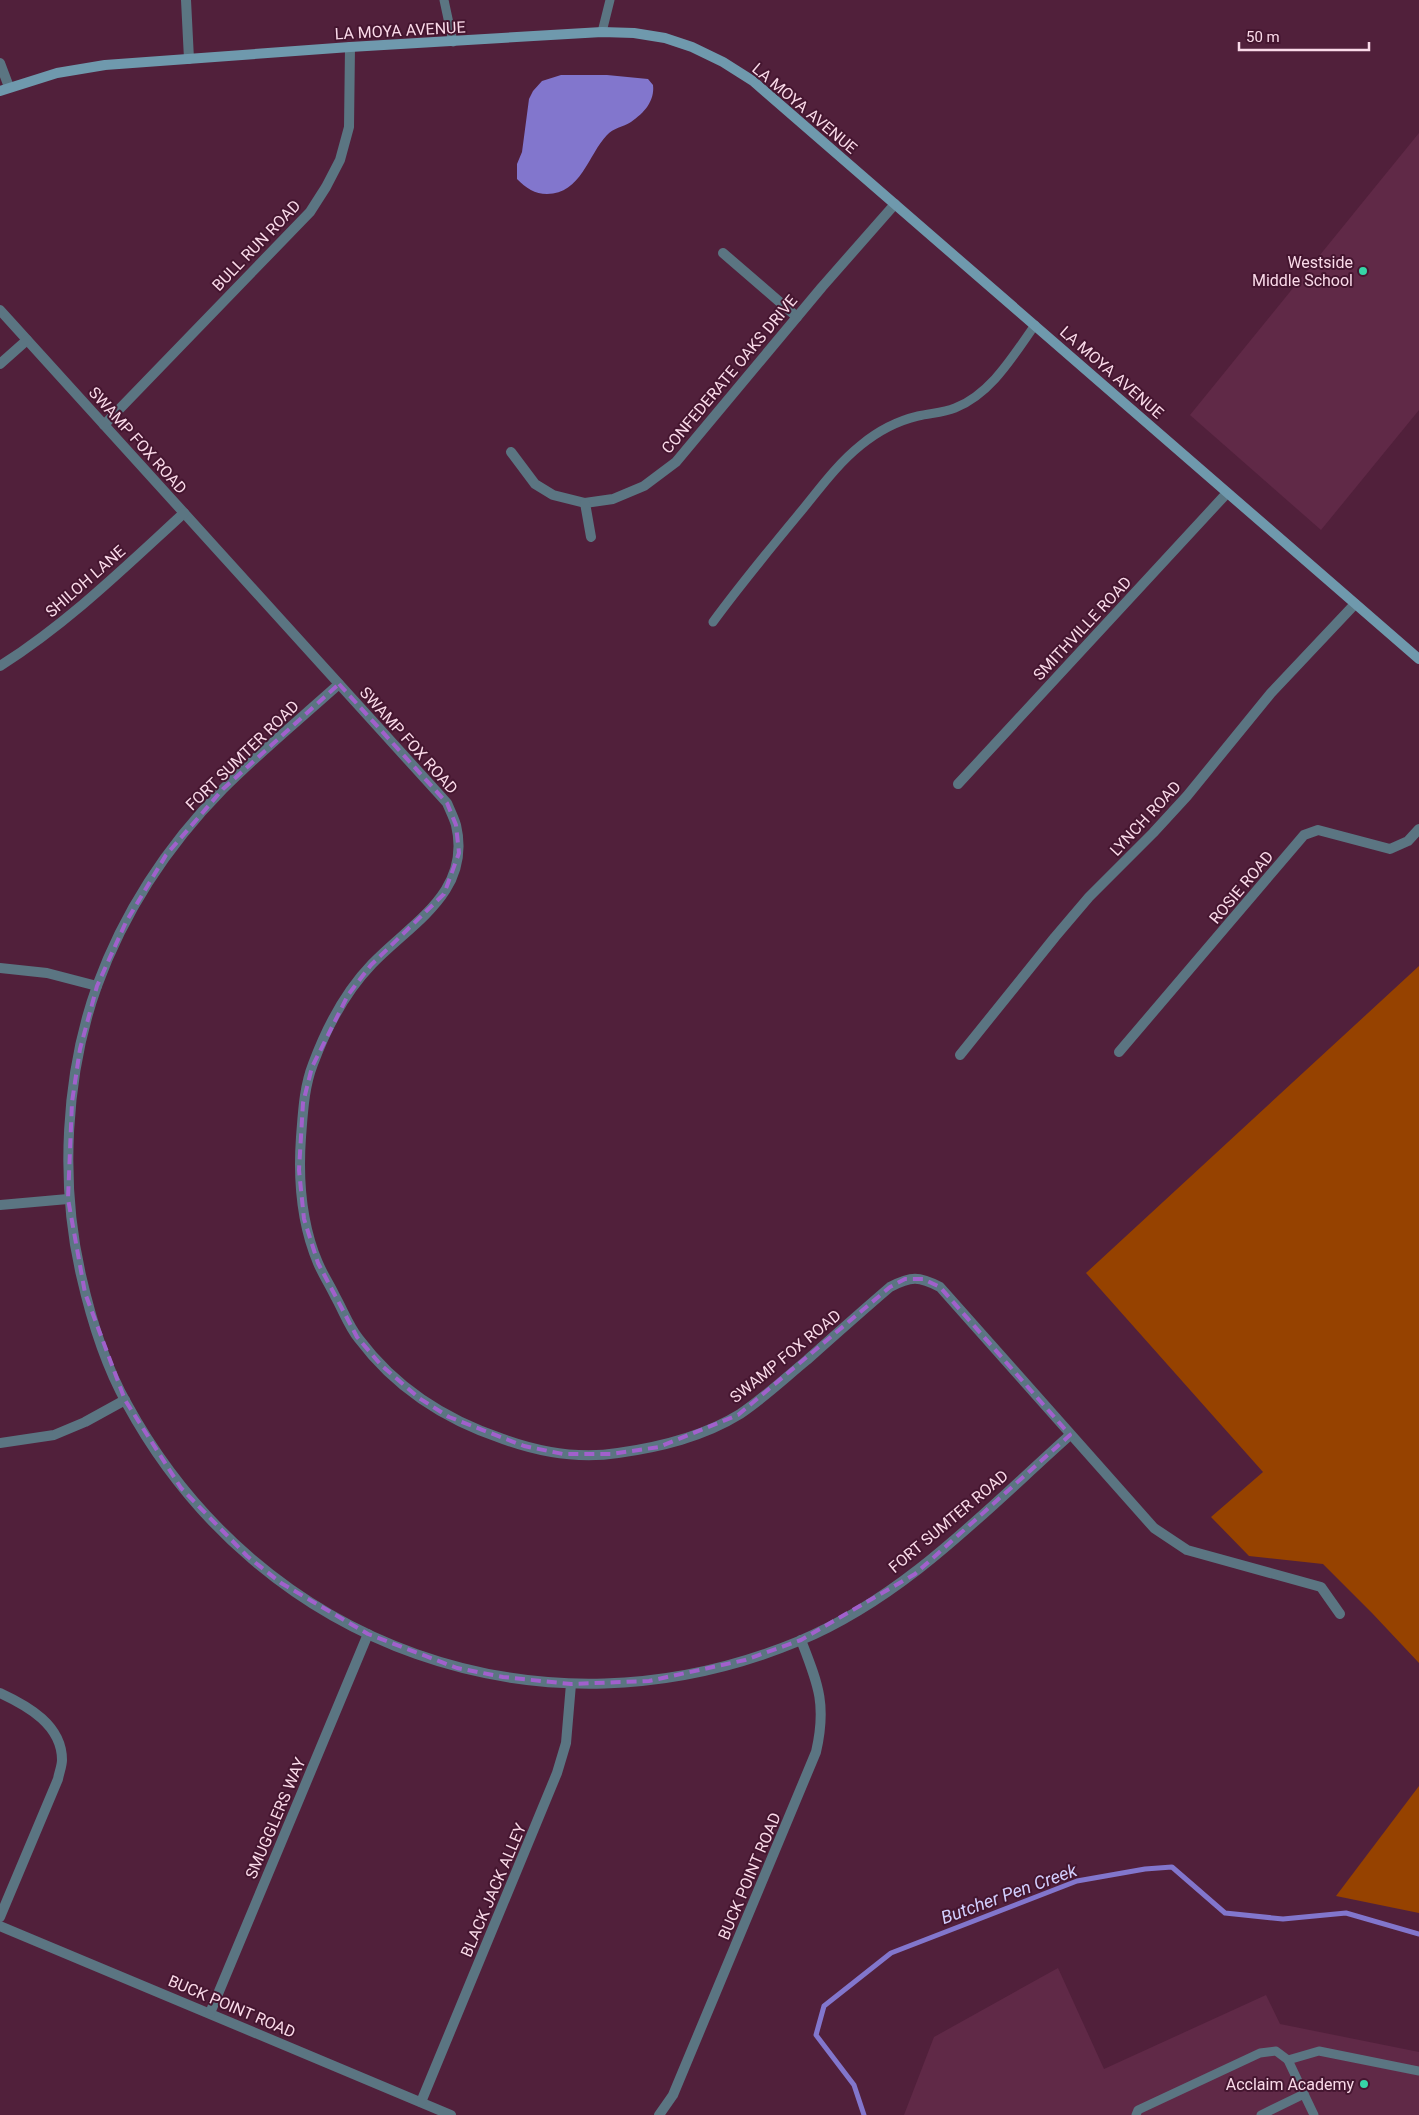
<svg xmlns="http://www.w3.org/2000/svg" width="1419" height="2115" font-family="Roboto,sans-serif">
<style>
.built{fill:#602947}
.forest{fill:#964200}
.water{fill:#8276cd}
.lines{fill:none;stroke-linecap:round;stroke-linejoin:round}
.stream{stroke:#8276cd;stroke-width:5}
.lane{stroke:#5b7582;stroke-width:9}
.street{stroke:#5b7582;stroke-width:10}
.secondary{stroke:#6f99ad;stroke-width:10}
.marked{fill:none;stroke:#a160cc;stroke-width:4;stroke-dasharray:10 6;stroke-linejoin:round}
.poi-dot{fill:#36d4a7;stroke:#451630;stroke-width:2}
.labels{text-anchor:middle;stroke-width:4;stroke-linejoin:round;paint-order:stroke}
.street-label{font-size:16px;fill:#fadae9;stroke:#451630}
.poi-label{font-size:16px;fill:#fadae9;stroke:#451630;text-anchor:end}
.water-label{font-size:18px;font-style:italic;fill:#d1cdfc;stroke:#451630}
</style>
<rect width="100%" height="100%" fill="#51203b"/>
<!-- built -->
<g class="built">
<polygon points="1419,133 1419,410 1321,530 1190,415"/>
<polygon points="1058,1968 1104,2069 1266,1995 1280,2024 1419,2052 1419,2115 904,2115 934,2037"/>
</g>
<!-- forest -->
<g class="forest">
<polygon points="1419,966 1419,1663 1372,1613 1323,1564 1249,1556 1211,1517 1263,1472 1086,1273"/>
<polygon points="1419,1786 1419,1913 1336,1896"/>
</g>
<!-- water -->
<path class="water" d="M561 75H607L648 79 653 85C655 101 644 113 631 122 623 127 613 128 607 135 588 155 581 194 547 194 535 194 526 188 517 179V164L522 152 529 99 533 91 542 81Z"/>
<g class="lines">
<!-- stream -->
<polyline class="stream" points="864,2115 854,2085 816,2035 824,2006 891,1953 1077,1881 1145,1869 1172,1867 1225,1913 1283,1919 1346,1913 1419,1934"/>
<!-- lane -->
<g class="lane">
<polyline points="444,0 453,42"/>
<polyline points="602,32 610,0"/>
<path d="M713 622C740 585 769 550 798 515 818 491 836 465 861 445 878 431 897 421 918 416 930 413 943 413 955 408 991 394 1013 356 1035 325"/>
<polyline points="1288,2060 1319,2051 1419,2071"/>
<polyline points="1304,2094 1314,2115"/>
<polyline points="1136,2115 1138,2110 1260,2053 1276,2051 1288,2060 1304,2094 1261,2115"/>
</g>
<!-- street -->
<g class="street">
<polyline points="186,0 189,59"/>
<polyline points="0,63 9,87"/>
<polyline points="723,253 797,317"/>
<path d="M0 310 447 803C450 810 454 818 456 825 472 893 411 923 372 964 346 991 326 1029 313 1064 304 1087 303 1112 301 1137 298 1179 301 1223 318 1263 323 1275 330 1285 335 1296 343 1310 349 1327 359 1339 395 1387 446 1420 503 1439 539 1452 580 1459 618 1453 660 1447 703 1437 740 1414 764 1398 785 1378 807 1360 835 1335 862 1311 890 1287 911 1276 919 1276 940 1287L1154 1528 1187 1550 1321 1587 1340 1614"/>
<polyline points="0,364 27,340"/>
<polyline points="104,425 310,212 326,187 340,160 349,127 350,47"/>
<polyline points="511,452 535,484 553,495 585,503 613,499 644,486 676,462 822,287 895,204"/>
<polyline points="585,503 591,537"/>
<path d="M0 666C68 623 125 567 184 513"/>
<path d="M339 684C300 719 260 752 223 789 168 845 124 912 97 986 65 1075 60 1184 81 1275 91 1319 105 1365 127 1404 260 1648 542 1748 799 1641 905 1597 986 1510 1070 1435"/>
<polyline points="958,784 1227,493"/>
<polyline points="0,968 47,973 97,986"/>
<polyline points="1119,1052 1304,835 1318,830 1390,849 1408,841 1419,829"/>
<polyline points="960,1055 1055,937 1089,897 1153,833 1187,796 1271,693 1355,604"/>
<polyline points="0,1205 68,1199"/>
<polyline points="0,1443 54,1435 85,1422 125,1400"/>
<path d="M0 1693C28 1706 62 1725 62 1760 62 1766 59 1773 58 1779L0 1917"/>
<polyline points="0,1926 451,2115"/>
<polyline points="210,2013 368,1634"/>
<polyline points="421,2102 557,1773 566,1743 571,1684"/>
<path d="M659 2115 673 2095 816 1752C827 1704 818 1684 801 1640"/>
</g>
<!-- secondary -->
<polyline class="secondary" points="0,91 57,73 105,65 350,47 602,32 634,33 665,38 692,47 723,62 753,81 1419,659"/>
</g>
<!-- marked area -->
<path class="marked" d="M339 684 447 803 456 825 459 853 444 894 371 965 348 995 312 1067 303 1103 299 1170 304 1219 318 1263 357 1337 381 1365 419 1398 449 1417 524 1446 563 1454H611L659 1447 738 1415 890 1287 905 1279H923L940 1287 1070 1435 915 1574 801 1640 745 1660 649 1681 571 1684 503 1677 457 1668 368 1634 281 1583 247 1556 181 1488 125 1400 85 1293 68 1199 72 1102 80 1049 97 986 126 922 166 855 223 789Z"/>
<!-- markers -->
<g class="poi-dot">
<circle cx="1363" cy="271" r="5"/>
<circle cx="1364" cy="2084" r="5"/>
</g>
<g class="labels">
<!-- street labels -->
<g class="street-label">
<text transform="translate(400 30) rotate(-3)" y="6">LA MOYA AVENUE</text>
<text transform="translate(805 108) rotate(40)" y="6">LA MOYA AVENUE</text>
<text transform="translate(256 245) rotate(-46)" y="6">BULL RUN ROAD</text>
<text transform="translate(1112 372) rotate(41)" y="6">LA MOYA AVENUE</text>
<text transform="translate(729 374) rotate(-50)" y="6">CONFEDERATE OAKS DRIVE</text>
<text transform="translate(138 440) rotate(48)" y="6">SWAMP FOX ROAD</text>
<text transform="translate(85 581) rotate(-41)" y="6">SHILOH LANE</text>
<text transform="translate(1082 628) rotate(-47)" y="6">SMITHVILLE ROAD</text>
<text transform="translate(409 740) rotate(48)" y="6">SWAMP FOX ROAD</text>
<text transform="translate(242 755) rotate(-44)" y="6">FORT SUMTER ROAD</text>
<text transform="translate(1145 818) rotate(-47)" y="6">LYNCH ROAD</text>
<text transform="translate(1241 887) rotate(-50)" y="6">ROSIE ROAD</text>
<text transform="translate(785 1356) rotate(-39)" y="6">SWAMP FOX ROAD</text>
<text transform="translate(948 1521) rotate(-40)" y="6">FORT SUMTER ROAD</text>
<text transform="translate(275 1818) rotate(-67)" y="6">SMUGGLERS WAY</text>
<text transform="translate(749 1876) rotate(-67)" y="6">BUCK POINT ROAD</text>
<text transform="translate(493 1890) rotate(-67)" y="6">BLACK JACK ALLEY</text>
<text transform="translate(232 2006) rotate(23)" y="6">BUCK POINT ROAD</text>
</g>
<!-- poi labels -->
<g class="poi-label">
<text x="1353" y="268">Westside<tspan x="1353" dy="18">Middle School</tspan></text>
<text x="1354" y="2090">Acclaim Academy</text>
</g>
<!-- water labels -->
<g class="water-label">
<text transform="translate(1009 1894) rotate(-20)" y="6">Butcher Pen Creek</text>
</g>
</g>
<!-- scale -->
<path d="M1239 42v8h130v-8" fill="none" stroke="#fadae9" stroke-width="2.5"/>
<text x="1246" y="42" font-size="15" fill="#fadae9" stroke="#451630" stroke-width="4" paint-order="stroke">50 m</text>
</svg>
